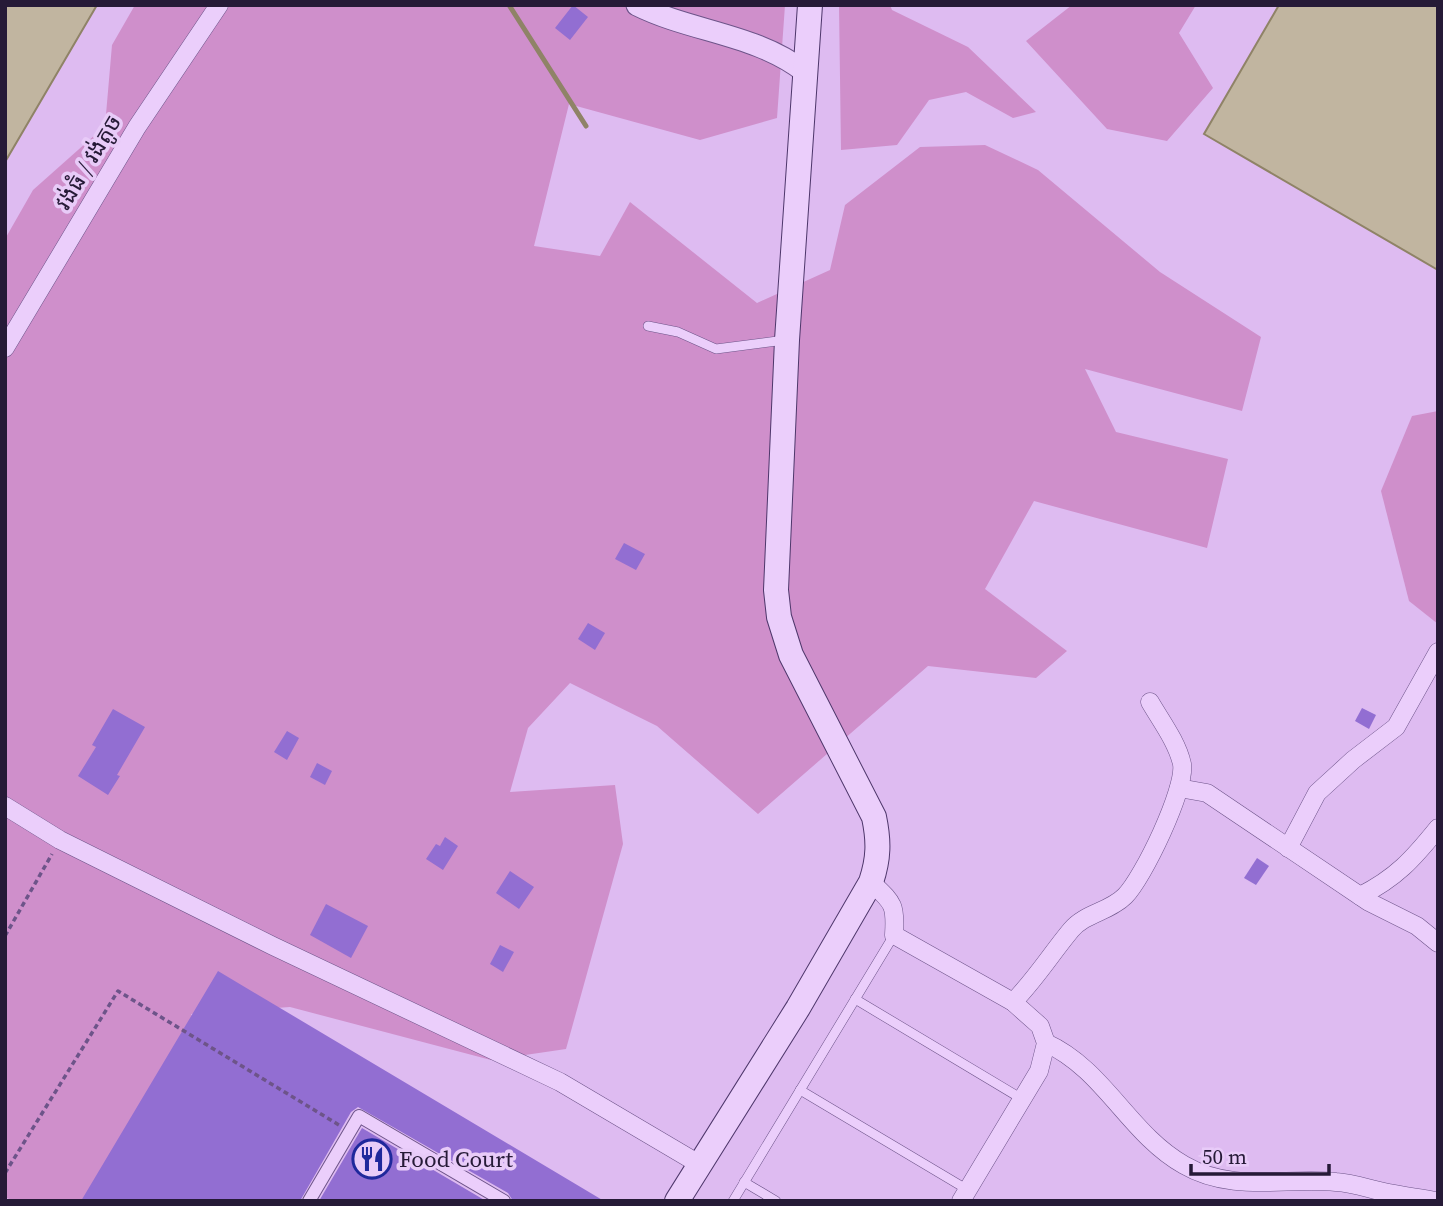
<svg xmlns="http://www.w3.org/2000/svg" width="1443" height="1206" font-family="'Source Serif 4','Noto Sans Khmer',serif">
<style>
.green{fill:#cf8fcb}
.water{fill:#c1b5a0;stroke:#8f8367;stroke-width:2}
.lines{fill:none;stroke-linecap:round;stroke-linejoin:round}
.stream{stroke:#8f8367;stroke-width:5}
.building{fill:#926ed2}
.service-casing{stroke:#6d5489;stroke-width:10}
.pedestrian-casing{stroke:#6d5489;stroke-width:14}
.minor-casing{stroke:#6d5489;stroke-width:19}
.tertiary-casing{stroke:#6d5489;stroke-width:23}
.secondary-casing{stroke:#4e376b;stroke-width:26}
.path{stroke:#6d5489;stroke-width:3.5;stroke-dasharray:5 3.5;stroke-linecap:butt}
.service{stroke:#ebcefb;stroke-width:9}
.pedestrian{stroke:#ebcefb;stroke-width:12}
.minor{stroke:#ebcefb;stroke-width:18}
.tertiary{stroke:#ebcefb;stroke-width:21}
.secondary{stroke:#ebcefb;stroke-width:24}
.labels{text-anchor:middle;stroke-width:7;stroke-linejoin:round;paint-order:stroke}
.street-label{font-size:23px;fill:#261a37;stroke:#e8cbf8}
.poi-label{font-size:23px;fill:#261a37;stroke:#e8cbf8;text-anchor:start}
</style>
<rect width="100%" height="100%" fill="#debbf1"/>
<!-- green -->
<g class="green">
<polygon points="135,5 785,5 777,118 700,140 569,104 534,246 600,256 630,202 757,303 830,270 845,205 920,147 985,145 1038,170 1160,272 1261,337 1242,411 1085,369 1116,432 1228,459 1207,548 1034,501 985,589 1067,651 1036,678 928,666 758,814 657,726 570,683 528,728 510,792 615,785 623,844 566,1049 491,1060 290,1007 191,1014 256,1141 216,1201 13,1201 5,1197 5,239 33,190 105,126 112,45"/>
<polygon points="839,5 890,5 892,10 968,47 1036,112 1013,118 966,92 929,100 897,145 841,150"/>
<polygon points="1072,5 1196,5 1179,33 1213,88 1167,141 1107,129 1026,41"/>
<polygon points="1438,411 1438,624 1409,601 1381,491 1412,416"/>
</g>
<!-- water -->
<g class="water">
<polygon points="5,5 97,5 5,162"/>
<polygon points="1279,5 1438,5 1438,270 1204,134"/>
</g>
<g class="lines">
<!-- stream -->
<polyline class="stream" points="509,5 586,126"/>
</g>
<!-- building -->
<g class="building">
<polygon points="573,5 588,17 570,40 555,28"/>
<polygon points="624,543 645,554 636,570 615,559"/>
<polygon points="588,623 605,633 595,650 578,639"/>
<polygon points="1362,708 1376,715 1369,729 1355,721"/>
<polygon points="113,709 145,727 117,775 120,776 108,795 78,776 96,747 92,745"/>
<polygon points="287,731 299,738 287,760 274,752"/>
<polygon points="317,763 332,771 325,785 310,777"/>
<polygon points="445,837 458,846 443,870 426,859 436,844 440,846"/>
<polygon points="1257,858 1269,866 1256,885 1244,878"/>
<polygon points="510,871 534,887 519,909 496,893"/>
<polygon points="326,904 368,926 351,958 310,935"/>
<polygon points="500,945 514,952 503,972 490,964"/>
<polygon points="218,971 604,1201 513,1201 508,1193 358,1107 351,1112 300,1201 81,1201"/>
<polygon points="362,1128 486,1201 319,1201"/>
</g>
<g class="lines">
<!-- service casing -->
<g class="service-casing">
<g id="service">
<polyline points="648,326 678,332 716,349 785,340"/>
<polyline points="855,999 1022,1099"/>
<polyline points="800,1090 968,1190"/>
<polyline points="744,1182 776,1201"/>
<polyline points="733,1201 894,935"/>
</g>
</g>
<!-- pedestrian casing -->
<g class="pedestrian-casing">
<polyline id="pedestrian" points="309,1201 359,1116 504,1201"/>
</g>
<!-- minor casing -->
<g class="minor-casing">
<g id="minor">
<polyline points="5,348 137,127 219,5"/>
<polyline points="1179,788 1207,793 1369,902 1417,926 1438,943"/>
<polyline points="5,806 60,840 273,946 560,1082 699,1164"/>
<polyline points="1288,848 1317,793 1353,760 1396,727 1438,652"/>
<path d="M871 882C893 903 896 904 894 935L1013 1002 1040 1026 1046 1043 1039 1071 961 1201"/>
<path d="M1360 896C1396 878 1413 859 1438 828"/>
<path d="M1013 1002C1035 980 1051 954 1071 930 1085 913 1109 912 1125 896 1143 878 1186 789 1182 764 1177 742 1161 721 1150 702"/>
<path d="M1046 1043C1104 1069 1129 1134 1184 1165 1232 1193 1285 1177 1336 1182 1354 1183 1372 1190 1389 1193 1404 1196 1420 1198 1436 1201"/>
</g>
</g>
<!-- tertiary casing -->
<g class="tertiary-casing">
<path id="tertiary" d="M637 5C691 32 757 34 805 72"/>
</g>
<!-- secondary casing -->
<g class="secondary-casing">
<path id="secondary" d="M677 1201 798 1008 871 882C879 858 879 841 874 817L791 655 779 617 776 590 787 340 810 5"/>
</g>
<!-- path -->
<g class="path">
<polyline points="5,936 52,854"/>
<polyline points="5,1173 118,991 339,1125"/>
</g>
<!-- service -->
<use href="#service" class="service"/>
<!-- pedestrian -->
<use href="#pedestrian" class="pedestrian"/>
<!-- minor -->
<use href="#minor" class="minor"/>
<!-- tertiary -->
<use href="#tertiary" class="tertiary"/>
<!-- secondary -->
<use href="#secondary" class="secondary"/>
</g>
<!-- icons -->
<defs>
<g id="restaurant-ring" transform="scale(2.0125)"><circle r="9.5" fill="#e8cbf8" stroke="#1f289c" stroke-width="1.5"/><path d="M-5-6h1v4h1v-4h1v4h1v-4h1v5L-1.5 .5V6h-2V.5L-5-1ZM5-6V6H3V1.5H1.5Q1.5-4 5-6Z" fill="#1f289c"/></g>
</defs>
<g fill-rule="evenodd">
<use href="#restaurant-ring" x="372" y="1159"/>
</g>
<g class="labels">
<!-- street labels -->
<g class="street-label">
<text transform="translate(88 162) rotate(-59)" y="8">វង់ធំ / វង់តូច</text>
</g>
<!-- poi labels -->
<g class="poi-label">
<text x="399" y="1167">Food Court</text>
</g>
</g>
<!-- border -->
<rect width="1443" height="1206" fill="none" stroke="#261a37" stroke-width="14"/>
<!-- scale -->
<path d="M1191 1164v10h138v-10" fill="none" stroke="#261a37" stroke-width="3.5"/>
<text x="1202" y="1164" font-size="21" fill="#261a37" stroke="#e8cbf8" stroke-width="5" paint-order="stroke">50 m</text>
</svg>
